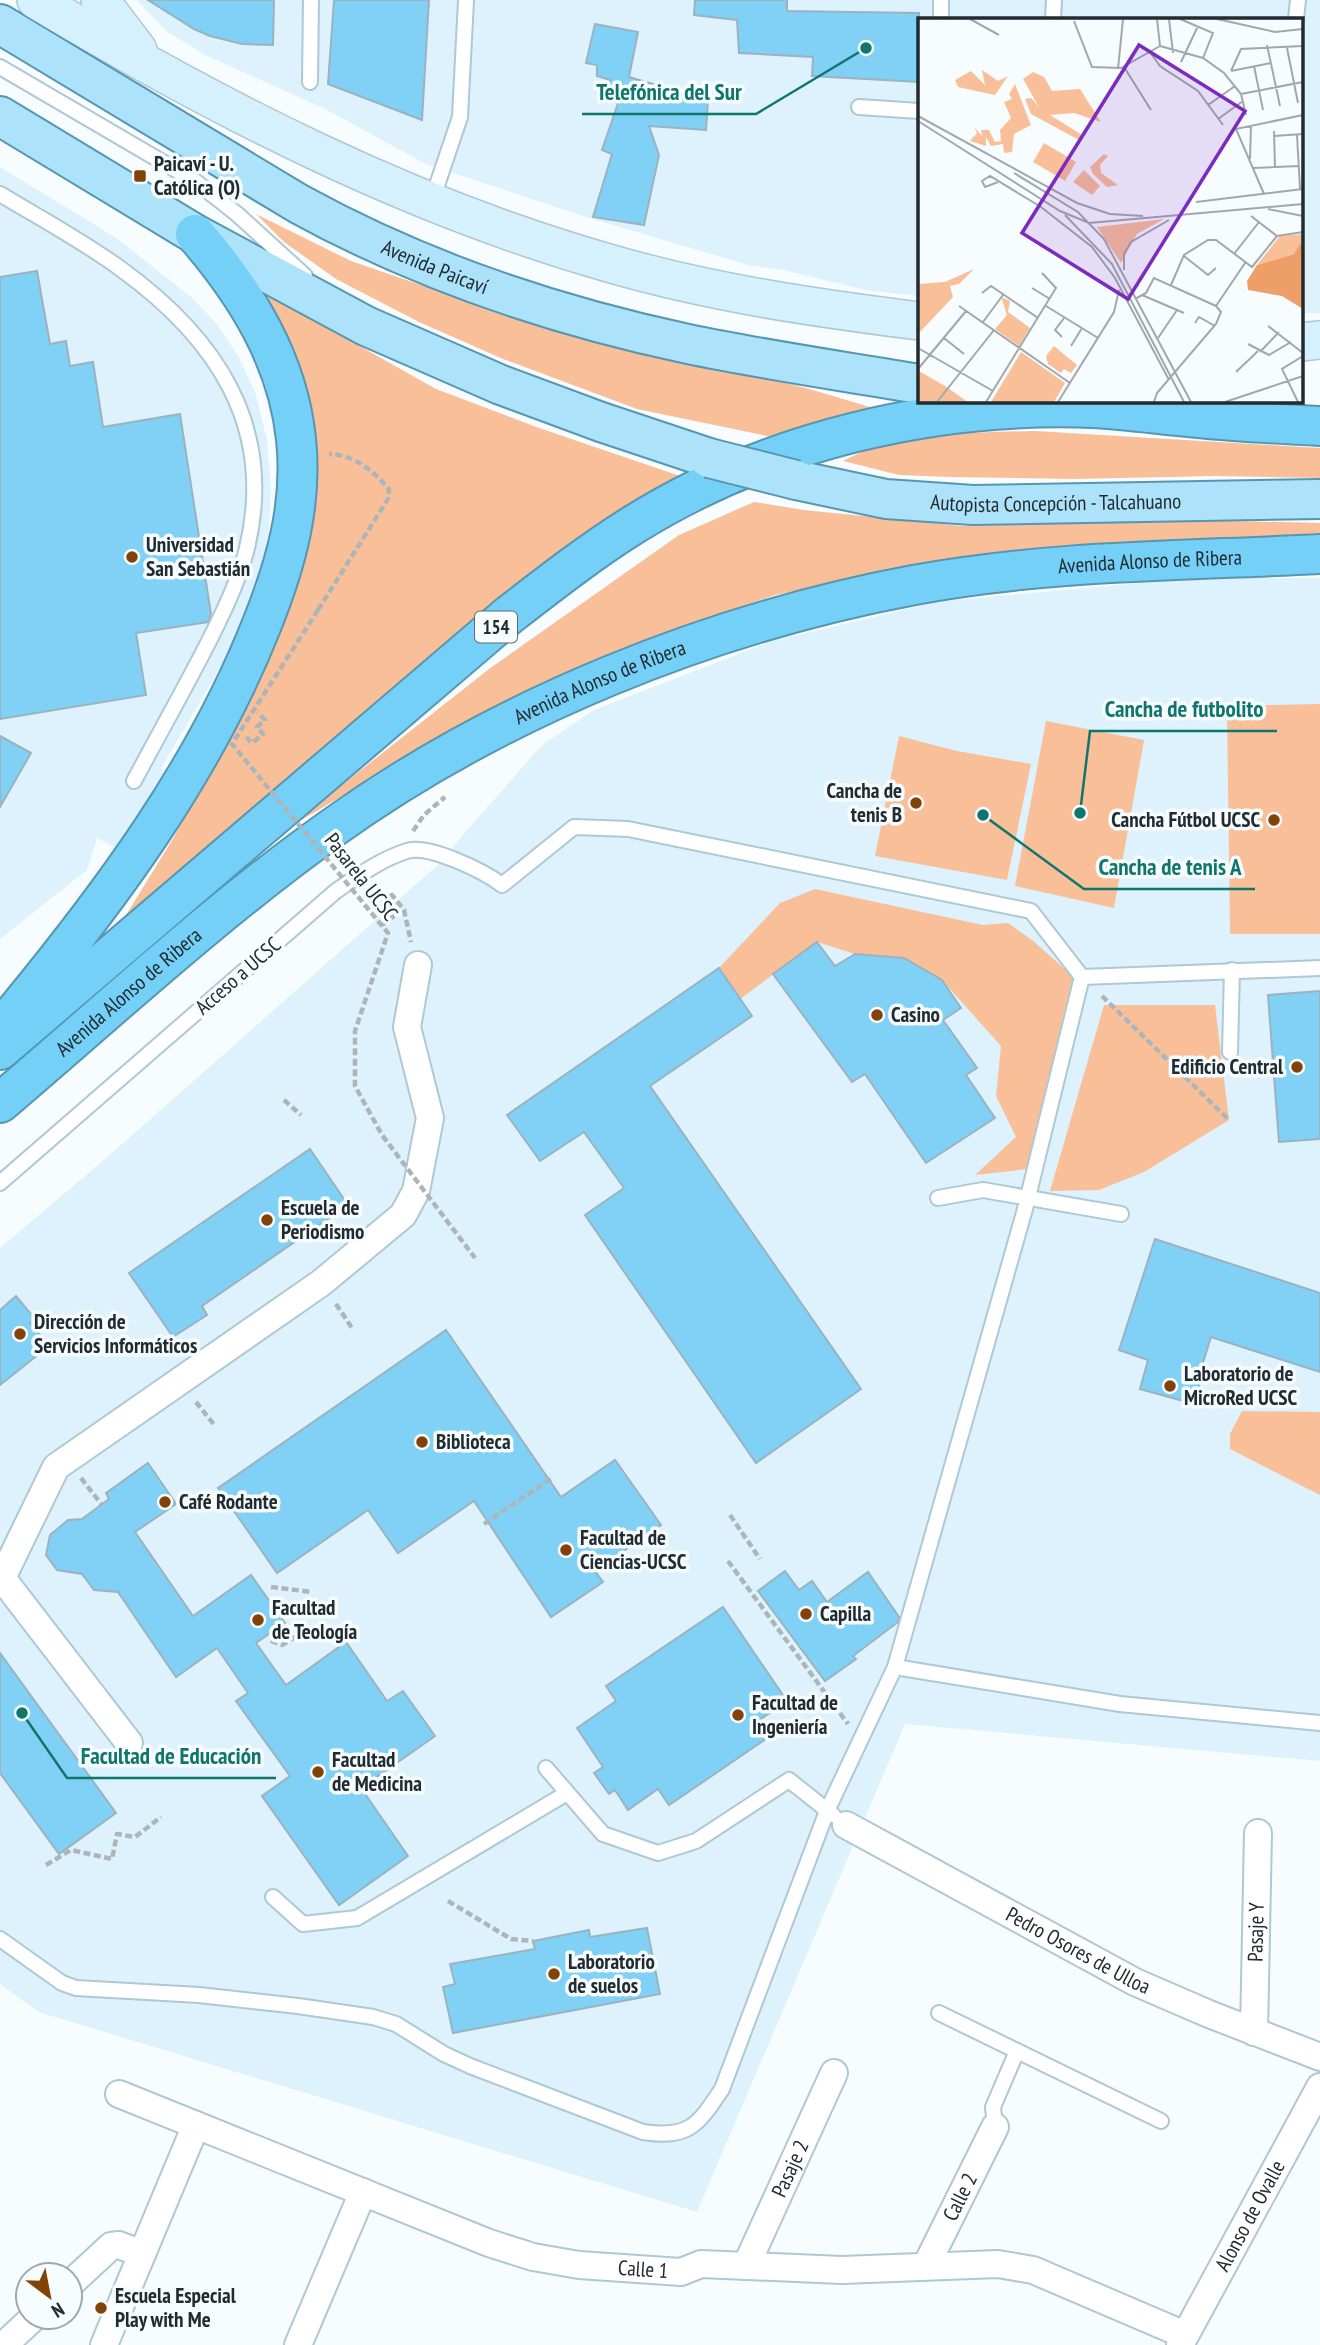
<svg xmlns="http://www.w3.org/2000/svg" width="1320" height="2345" font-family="'PT Sans Narrow',sans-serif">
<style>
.built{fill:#ddf2fc}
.green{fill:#f9bf98}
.building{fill:#80d1f5;stroke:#9ab3bf;stroke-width:2}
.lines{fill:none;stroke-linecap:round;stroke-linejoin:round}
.lane-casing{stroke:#aec8d4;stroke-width:18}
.street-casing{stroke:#aec8d4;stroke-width:30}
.secondary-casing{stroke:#aec8d4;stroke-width:40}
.primary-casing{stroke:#5796b1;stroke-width:42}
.highway-casing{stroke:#5796b1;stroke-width:42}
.path{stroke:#aeb5b9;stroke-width:4.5;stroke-dasharray:7 3.5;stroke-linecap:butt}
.lane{stroke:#fff;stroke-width:14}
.street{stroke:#fff;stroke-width:26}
.secondary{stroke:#d5f1fd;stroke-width:37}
.primary{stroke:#ace3fa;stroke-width:38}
.highway{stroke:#74d0f7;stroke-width:38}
.primary-bridge-casing{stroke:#5796b1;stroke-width:42;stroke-linecap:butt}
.path-bridge{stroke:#aeb5b9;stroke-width:4.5;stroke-dasharray:7 3.5;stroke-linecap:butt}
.primary-bridge{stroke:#ace3fa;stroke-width:38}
.poi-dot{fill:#824308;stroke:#f7fcff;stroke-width:2.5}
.labels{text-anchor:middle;stroke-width:7;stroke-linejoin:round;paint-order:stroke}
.shield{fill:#f7fcff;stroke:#616a6e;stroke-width:2}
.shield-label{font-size:19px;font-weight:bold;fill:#212b30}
.poi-label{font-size:21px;font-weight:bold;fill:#212b30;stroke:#f7fcff;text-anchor:start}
.street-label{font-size:21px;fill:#212b30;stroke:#f7fcff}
.inset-road{fill:none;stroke:#a1a8ac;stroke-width:2}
.view{fill:#7b2cbf;fill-opacity:0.15;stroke:#7b2cbf;stroke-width:3.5}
.inset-edge{fill:none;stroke:#212b30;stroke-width:3.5}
.leader{fill:none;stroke:#0f766e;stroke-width:2.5}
.callout-dot{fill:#0f766e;stroke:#f7fcff;stroke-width:2.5}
.callout-label{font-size:23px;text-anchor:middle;font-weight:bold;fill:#0f766e;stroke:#f7fcff;stroke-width:7;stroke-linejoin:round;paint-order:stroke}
</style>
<rect width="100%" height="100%" fill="#f7fcff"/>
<!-- built -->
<g class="built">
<polygon points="137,0 1320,0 1320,313 1301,313 1301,19 919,19 919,296 865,290 784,270 748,265 586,217 426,164 325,109 203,54 166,31"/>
<polygon points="0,167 115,237 191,297 216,323 238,356 255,392 267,440 271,490 268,537 259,578 244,619 222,664 162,767 166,786 125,852 97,838 87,870 0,939"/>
<polygon points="1194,578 1320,578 1320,1761 905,1724 697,2212 39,2012 0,1984 0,1248 112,1153 448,856 455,844 542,745 594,710 770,642 936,602"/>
</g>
<!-- green -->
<g class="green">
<polygon points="256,214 351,261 485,307 813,390 873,408 777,438 637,409 503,359 419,322 336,279 284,242"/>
<polygon points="260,290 436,389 539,428 680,476 623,509 120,925 174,837 281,630 303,529 306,413 301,371"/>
<path d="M1035 431 1320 448V478L1215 476 1074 479 950 477 899 475 843 461C853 456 863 451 873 448 923 433 983 432 1035 431Z"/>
<polygon points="754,502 804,510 962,526 1189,520 1320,523 1320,533 1070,548 958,558 775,595 657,636 543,685 412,755 286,829 489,669 679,535"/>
<polygon points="1320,704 1320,934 1230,934 1227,706"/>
<polygon points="1046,721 1144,740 1114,908 1015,886"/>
<polygon points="899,736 957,751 1031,764 1007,880 875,856"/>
<polygon points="815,889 983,925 1008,923 1032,940 1075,978 1028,1169 975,1175 1016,1137 996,1096 1001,1046 942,980 904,958 855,954 817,942 740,999 719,968 780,903"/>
<polygon points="1104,1005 1215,1005 1229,1120 1144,1172 1099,1190 1050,1191"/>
<polygon points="1242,1411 1320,1412 1320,1495 1230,1449 1230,1434"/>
</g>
<!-- building -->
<g class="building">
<polygon points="148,0 274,0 273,45 242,44 210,36 194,29"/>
<polygon points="334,0 429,0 422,120 328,84"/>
<polygon points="695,0 787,0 787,11 919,13 919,82 812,76 813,57 739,53 737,20 694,15"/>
<polygon points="595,24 638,32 629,77 708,100 706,130 649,126 659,155 644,225 593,217 612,154 602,150 618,103 609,100 610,80 597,76 597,65 586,63"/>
<polygon points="37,271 50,344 66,341 70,366 93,362 103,427 180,414 211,614 208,622 136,633 146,695 0,719 0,277"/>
<polygon points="0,736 31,753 0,807"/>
<polygon points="817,942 835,966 855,954 904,958 942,980 961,1008 943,1020 977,1068 966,1075 995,1118 926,1163 865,1074 852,1082 773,974"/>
<polygon points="719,968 752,1016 650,1086 861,1389 756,1463 585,1215 624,1188 584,1132 540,1161 507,1115"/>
<polygon points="1320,991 1320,1139 1279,1142 1268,995"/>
<polygon points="310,1149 348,1205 202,1306 207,1315 173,1337 129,1273"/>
<polygon points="1155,1239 1320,1293 1320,1372 1211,1337 1197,1382 1200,1382 1194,1404 1140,1389 1148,1360 1119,1350"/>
<polygon points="16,1296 35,1319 30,1323 49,1346 0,1385 0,1310"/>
<polygon points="446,1330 561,1497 615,1460 661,1525 595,1571 603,1582 551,1617 474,1501 398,1553 368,1510 277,1573 218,1488"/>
<polygon points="148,1463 176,1504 135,1532 193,1616 251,1575 285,1623 256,1643 286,1685 346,1642 387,1701 403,1691 435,1736 361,1788 408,1856 339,1905 262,1796 290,1776 236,1701 248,1693 217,1648 176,1677 118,1592 94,1590 82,1574 57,1570 46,1555 50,1535 68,1520 82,1519 109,1499 106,1493"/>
<polygon points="785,1571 799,1590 812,1581 827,1602 868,1572 899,1617 898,1622 853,1656 856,1659 825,1681 758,1591"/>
<polygon points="723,1607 787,1701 755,1723 766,1739 669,1805 658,1789 628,1810 615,1790 609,1794 594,1773 603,1767 577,1728 616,1701 606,1686"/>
<polygon points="0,1653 116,1813 59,1854 0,1773"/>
<polygon points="647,1928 660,1994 453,2033 443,1987 455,1984 450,1964 535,1949 533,1941 589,1930 590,1937"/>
</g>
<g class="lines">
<!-- lane casing -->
<g class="lane-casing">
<g id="lane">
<polyline points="941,19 941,0"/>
<polyline points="1053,19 1054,0"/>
<polyline points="1296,19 1298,0"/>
<polyline points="0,67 195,181 237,214 305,276"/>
<polyline points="310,82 311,0"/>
<polyline points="859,107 919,111"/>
<path d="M0 194C40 218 83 241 121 269 216 338 276 426 247 548 239 580 224 611 209 641 185 688 159 734 134 781"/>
<polyline points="432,200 460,117 466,0"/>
<polyline points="1082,977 1320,968"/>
<polyline points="1230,1052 1232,970"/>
<path d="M0 1183 336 891C358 876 381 859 407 851 428 844 484 871 502 885L574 827 628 829 1031 911 1082 977 1025 1209 895 1667 827 1811 722 2089C698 2125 689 2139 643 2132L470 2066 444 2054 396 2024 373 2017 298 2006 199 1995 76 1988 62 1983 0 1939"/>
<polyline points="938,1198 983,1190 1121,1214"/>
<polyline points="895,1667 1120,1704 1320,1723"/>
<polyline points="546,1768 603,1834 658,1853 696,1841 789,1780 833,1815"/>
<polyline points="273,1897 303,1924 357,1918 567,1793"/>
<polyline points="939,2013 1161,2121"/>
<polyline points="995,2127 993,2107 1017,2051"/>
</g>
</g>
<!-- street casing -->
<g class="street-casing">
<g id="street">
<polyline points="2,1578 56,1467 321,1283 403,1215 416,1191 430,1118 407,1027 418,965"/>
<polyline points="2,1578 129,1743"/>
<path id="s1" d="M846 1825 1135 1982 1209 2014 1320 2057"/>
<path id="s2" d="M1254 2032 1258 1833"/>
<path id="s3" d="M119 2094 489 2243 533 2257 579 2265 681 2272 701 2264 842 2270 998 2264 1033 2270 1185 2335"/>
<path id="s4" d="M746 2266 834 2073"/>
<path id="s5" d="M926 2266 995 2127"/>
<polyline points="70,2284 111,2246 119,2245 142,2254"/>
<polyline points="4,2345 34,2317"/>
<polyline points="104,2345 196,2125"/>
<polyline points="298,2345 363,2192"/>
<path id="s6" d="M1180 2345 1320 2087"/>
</g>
</g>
<!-- secondary casing -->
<g class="secondary-casing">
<g id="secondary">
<path d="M36 0C219 109 407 206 612 264 712 293 816 308 919 321"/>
<polyline points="100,0 138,50"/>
<polyline points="1301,342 1320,340"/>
</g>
</g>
<!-- primary casing -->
<g class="primary-casing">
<g id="primary">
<path id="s7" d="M0 24 299 204C421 271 552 315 688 344 765 360 842 371 919 384"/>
<polyline points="0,116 195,234 366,326 501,385 601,422 709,458"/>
<path id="s8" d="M796 480 886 499 973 505 1320 499"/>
</g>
</g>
<!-- highway casing -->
<g class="highway-casing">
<g id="highway">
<path d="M10 1018C110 897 204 771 262 624 286 564 303 504 296 439 288 360 246 293 195 234"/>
<path d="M0 1050 509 615C549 584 590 552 633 525 769 440 934 402 1093 408 1128 410 1164 415 1199 418 1239 422 1280 424 1320 426"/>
<path id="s9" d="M0 1103C108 1011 216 911 331 829 499 708 711 623 914 585 1048 560 1184 561 1320 554"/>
</g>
</g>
<!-- path -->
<g class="path">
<path d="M318 610 388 499 389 489C372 470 355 455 329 454"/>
<polyline points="246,737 252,743 263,734 257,727 265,720 258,712"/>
<polyline points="413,831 424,815 445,797"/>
<polyline points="382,925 394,916 383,902 392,895 404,910 411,942"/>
<polyline points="1102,996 1229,1120"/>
<polyline points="284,1100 301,1115"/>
<polyline points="336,1304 352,1328"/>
<polyline points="196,1402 215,1426"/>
<polyline points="81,1478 102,1505"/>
<polyline points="730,1515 760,1559"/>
<polyline points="484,1524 552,1478"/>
<polyline points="728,1561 848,1724"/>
<polyline points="271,1587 312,1592"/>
<polyline points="271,1641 282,1645 305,1631 325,1631"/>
<polyline points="46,1865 71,1850 112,1859 117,1834 135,1837 161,1817"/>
<polyline points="448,1901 511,1939 533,1941"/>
</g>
<!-- lane -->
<use href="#lane" class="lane"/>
<!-- street -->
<use href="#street" class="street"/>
<!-- secondary -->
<use href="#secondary" class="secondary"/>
<!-- primary -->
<use href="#primary" class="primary"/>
<!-- highway -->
<use href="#highway" class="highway"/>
<!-- primary-bridge casing -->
<g class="primary-bridge-casing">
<polyline id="primary-bridge" points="709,458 796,480"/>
</g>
<!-- path-bridge -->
<polyline class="path-bridge" points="318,610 232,744 388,933 355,1031 355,1086 382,1135 475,1258"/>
<!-- primary-bridge -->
<use href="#primary-bridge" class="primary-bridge"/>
</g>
<!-- markers -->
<g class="poi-dot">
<rect x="133" y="169" width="14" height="14" rx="3.5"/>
<circle cx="132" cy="557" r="7"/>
<circle cx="916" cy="803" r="7"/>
<circle cx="1274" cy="820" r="7"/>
<circle cx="877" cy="1015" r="7"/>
<circle cx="1297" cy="1067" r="7"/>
<circle cx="267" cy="1220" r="7"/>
<circle cx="20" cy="1334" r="7"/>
<circle cx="1170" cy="1386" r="7"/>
<circle cx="422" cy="1442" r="7"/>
<circle cx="165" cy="1502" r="7"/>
<circle cx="566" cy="1550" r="7"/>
<circle cx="806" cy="1614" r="7"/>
<circle cx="258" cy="1620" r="7"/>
<circle cx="738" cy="1715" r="7"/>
<circle cx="318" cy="1772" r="7"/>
<circle cx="554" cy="1974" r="7"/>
<circle cx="101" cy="2308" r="7"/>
</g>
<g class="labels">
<!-- shield labels -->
<rect class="shield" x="475" y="611.5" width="42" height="31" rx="5"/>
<g class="shield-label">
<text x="496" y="634">154</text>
</g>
<!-- poi labels -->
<g class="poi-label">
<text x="154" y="171">Paicaví - U.<tspan x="154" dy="24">Católica (O)</tspan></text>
<text x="146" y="552">Universidad<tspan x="146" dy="24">San Sebastián</tspan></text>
<text x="902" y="798" text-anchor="end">Cancha de<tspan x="902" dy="24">tenis B</tspan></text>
<text x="1260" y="827" text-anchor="end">Cancha Fútbol UCSC</text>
<text x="891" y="1022">Casino</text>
<text x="1283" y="1074" text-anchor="end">Edificio Central</text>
<text x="281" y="1215">Escuela de<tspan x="281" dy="24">Periodismo</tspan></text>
<text x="34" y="1329">Dirección de<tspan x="34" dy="24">Servicios Informáticos</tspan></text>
<text x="1184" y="1381">Laboratorio de<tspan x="1184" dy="24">MicroRed UCSC</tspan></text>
<text x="436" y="1449">Biblioteca</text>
<text x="179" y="1509">Café Rodante</text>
<text x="580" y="1545">Facultad de<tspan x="580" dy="24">Ciencias-UCSC</tspan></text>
<text x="272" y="1615">Facultad<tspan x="272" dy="24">de Teología</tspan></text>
<text x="820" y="1621">Capilla</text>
<text x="752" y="1710">Facultad de<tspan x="752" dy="24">Ingeniería</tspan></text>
<text x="332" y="1767">Facultad<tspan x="332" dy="24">de Medicina</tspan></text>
<text x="568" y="1969">Laboratorio<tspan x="568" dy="24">de suelos</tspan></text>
<text x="115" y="2303">Escuela Especial<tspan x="115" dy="24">Play with Me</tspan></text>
</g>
<!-- street labels -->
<g class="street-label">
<text dy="7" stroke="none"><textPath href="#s7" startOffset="499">Avenida Paicaví</textPath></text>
<text dy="7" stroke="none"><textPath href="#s8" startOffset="262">Autopista Concepción - Talcahuano</textPath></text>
<text dy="7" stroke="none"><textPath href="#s9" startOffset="1304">Avenida Alonso de Ribera</textPath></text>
<text dy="7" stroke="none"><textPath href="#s9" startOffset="737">Avenida Alonso de Ribera</textPath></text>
<text transform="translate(361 877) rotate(52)" y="7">Pasarela UCSC</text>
<text transform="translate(238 976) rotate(-41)" y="7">Acceso a UCSC</text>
<text dy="7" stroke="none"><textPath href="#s9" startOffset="170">Avenida Alonso de Ribera</textPath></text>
<text dy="7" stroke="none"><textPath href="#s2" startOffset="100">Pasaje Y</textPath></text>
<text dy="7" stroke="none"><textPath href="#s1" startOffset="264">Pedro Osores de Ulloa</textPath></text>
<text dy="7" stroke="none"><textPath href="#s4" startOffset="107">Pasaje 2</textPath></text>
<text dy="7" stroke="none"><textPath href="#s5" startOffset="77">Calle 2</textPath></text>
<text dy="7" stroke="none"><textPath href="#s6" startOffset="147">Alonso de Ovalle</textPath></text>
<text dy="7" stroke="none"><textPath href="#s3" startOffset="556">Calle 1</textPath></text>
</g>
</g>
<!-- overview -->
<g transform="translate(918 18)">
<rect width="385" height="385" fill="#f7fcff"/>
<path d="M64 52 80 63 90 58 77 77 40 69 37 62 53 53 67 67ZM115 54 126 59 134 73 162 71 183 104 156 95 132 97 164 117 161 122 113 96 107 81 113 80 121 89 105 61ZM97 66 113 107 96 116 94 134 86 135 85 126 73 128 68 119V128L52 123 59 115 56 109 64 118 63 112H71L77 124 83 123 82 112 93 100 86 84 94 81 91 76ZM126 125 158 144 147 163 115 144ZM186 136 190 138 182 147 183 155 200 167 189 169 175 156 172 149ZM166 152 182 168 174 177 155 164ZM246 201 219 216 203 245 179 209ZM385 216V226L376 236 339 247 362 218ZM56 251 41 266 32 268 35 279 0 316V266L27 264ZM83 279 92 283 90 294 112 310 101 328 77 311 89 297ZM136 328 159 347 153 355 146 351 143 355 130 346 128 338ZM103 334 147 365 136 384H73ZM1 353 27 368 50 384H0Z" fill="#f9bf98"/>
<path d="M382 226H385V291L364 278 330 272 329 263 339 247 376 236Z" fill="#ee9f68"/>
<path class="inset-road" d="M52 1 81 17M239 1 242 28M251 1 255 35M262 1 295 15 285 40M299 1 357 14 385 11M156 3 174 49 203 50 242 28M349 27 362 88M242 28 285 40 306 55 323 76 328 97M369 30 380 85M232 34 242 48 280 73 305 107M263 44 280 8M336 48 345 92M206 49 233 92M200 51 205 1M313 53 323 31 385 28M313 53 353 45M323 76 385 64M290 87 317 68M0 98 159 185 192 196 225 198M300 101 325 83M0 103 142 193 171 205 385 186M356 113 357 149M379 117 382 171M356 118 385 116M332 141 333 107M335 150 381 148M96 155 160 194 186 221 273 384M80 164 67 169 64 163 72 158 123 189 174 229 197 260 251 362M346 176 318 111 385 97M278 184 385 171M350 191 385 198M147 197 194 246 266 384M333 198 359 218M359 218 385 214M316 236 341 204M266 238 290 257 298 250M206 252V236L213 224 251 202M253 267 266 237 290 222H298L334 249 359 218M114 270 132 281M64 275 73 268 120 300M224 277 266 295M217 281 228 275 236 260 298 288M41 288 152 365M128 288 180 320M298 288 327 245M65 304 85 277M277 305 281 299 297 308M350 308 385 335M144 319 137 312 147 299M26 320 46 336M240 320 259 292M330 326 351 337 373 324M153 328 164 310M0 330 75 373M342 334 361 314M0 351 48 293M318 354 340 333M19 384 76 312M68 384 138 270 124 255M140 384 196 294 201 272M236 384 239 375 298 306 303 294 298 288M307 384 385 358M380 384 364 351 385 338"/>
<path class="view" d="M221 27 327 93 210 281 104 215Z"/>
<rect width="385" height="385" class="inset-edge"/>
</g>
<!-- callouts -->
<path class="leader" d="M866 48L756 114H582M1080 813L1090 731H1277M983 815L1084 889H1255M22 1713L67 1778H276"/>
<g class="callout-dot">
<circle cx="866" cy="48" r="7"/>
<circle cx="1080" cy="813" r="7"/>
<circle cx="983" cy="815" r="7"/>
<circle cx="22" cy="1713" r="7"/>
</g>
<g class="callout-label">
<text x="669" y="100">Telefónica del Sur</text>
<text x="1184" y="717">Cancha de futbolito</text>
<text x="1170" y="875">Cancha de tenis A</text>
<text x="171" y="1764">Facultad de Educación</text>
</g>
<!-- north arrow -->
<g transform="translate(49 2296) rotate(148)"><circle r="33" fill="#f7fcff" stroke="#a1a8ac" stroke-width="2"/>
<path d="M0-5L12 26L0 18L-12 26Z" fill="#824308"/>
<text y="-10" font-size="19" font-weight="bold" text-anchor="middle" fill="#212b30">N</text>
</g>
</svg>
